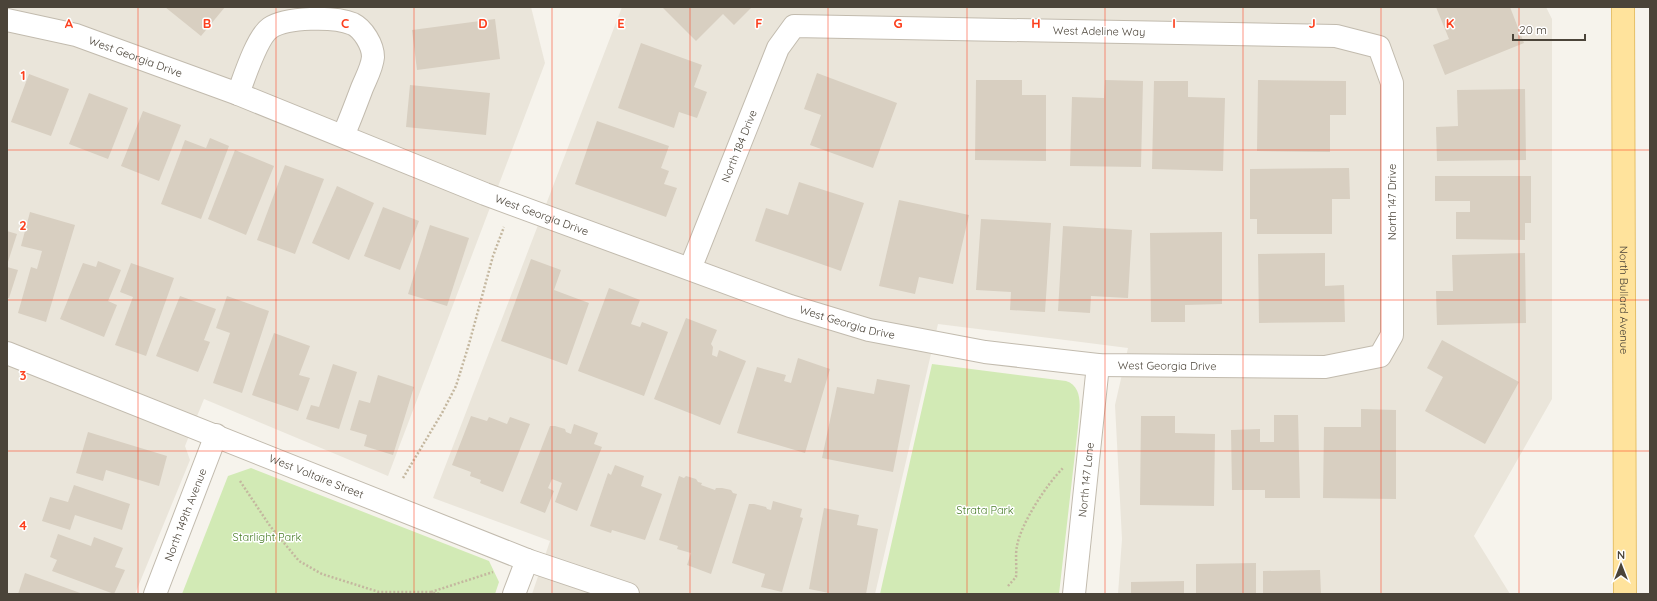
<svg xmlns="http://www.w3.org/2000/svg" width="1657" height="601" font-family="Quicksand,sans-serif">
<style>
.residential{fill:#eae5da}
.green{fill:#d2eab5}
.building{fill:#d8cfc1}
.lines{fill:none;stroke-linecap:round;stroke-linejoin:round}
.minor-casing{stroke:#c2bbae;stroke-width:24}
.major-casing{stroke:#e6c16a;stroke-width:24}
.path{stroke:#c4b79f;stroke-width:2.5;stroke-dasharray:2 2;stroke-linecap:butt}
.minor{stroke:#fff;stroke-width:22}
.major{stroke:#ffe39c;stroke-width:22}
.grid{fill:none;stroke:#fc3f1d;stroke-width:1;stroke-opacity:0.55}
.labels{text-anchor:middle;stroke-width:3;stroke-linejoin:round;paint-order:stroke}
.street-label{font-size:11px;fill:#4b4439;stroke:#fff}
.park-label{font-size:11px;fill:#4a7f2a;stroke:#fff}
.grid-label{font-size:13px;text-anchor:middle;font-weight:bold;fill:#fc3f1d;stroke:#fff;stroke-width:3;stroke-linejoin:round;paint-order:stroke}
</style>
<rect width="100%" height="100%" fill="#f6f3ec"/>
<!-- residential -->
<g class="residential">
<polygon points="7,7 531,7 545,63 388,476 204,399 185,446 190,460 135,594 7,594"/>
<polygon points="622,7 1546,7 1552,19 1552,399 1474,536 1510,594 1118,594 1122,539 1115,405 1128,348 938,324 875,594 532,594 550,541 433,498"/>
</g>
<!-- green -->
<g class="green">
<path d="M932 364 1066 381C1085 387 1079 412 1078 427L1059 594H880Z"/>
<polygon points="251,468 489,561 499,582 495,594 182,594 228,476"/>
</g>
<!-- building -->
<g class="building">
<polygon points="165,7 225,7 201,36"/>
<polygon points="662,7 752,7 734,25 723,14 696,41"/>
<polygon points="1436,7 1510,7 1524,43 1445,75 1433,45 1449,39"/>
<polygon points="495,19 500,59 417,70 412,30"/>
<polygon points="641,43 702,65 694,87 707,92 697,118 679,112 674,128 618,108"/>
<polygon points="817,73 897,103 873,168 810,145 821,115 804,109"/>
<polygon points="29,74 69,89 51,136 11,122"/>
<polygon points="976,80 1022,80 1022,95 1046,95 1046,161 975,160"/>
<polygon points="1105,80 1143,81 1141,167 1070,166 1072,97 1104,98"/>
<polygon points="1258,80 1346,81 1346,115 1330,115 1330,152 1257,151"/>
<polygon points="1154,81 1188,81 1188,97 1225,98 1223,171 1152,169"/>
<polygon points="410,85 490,93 486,135 406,127"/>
<polygon points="1525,89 1526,160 1437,161 1436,127 1458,126 1457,90"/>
<polygon points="89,93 128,108 108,159 69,144"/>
<polygon points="143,111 181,125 159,181 121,166"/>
<polygon points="597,121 669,146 661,168 669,171 664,184 677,188 666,217 575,184"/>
<polygon points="210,138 229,146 201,219 161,204 185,140 206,148"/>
<polygon points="235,150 274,166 246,235 208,219"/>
<polygon points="285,165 324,179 295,254 257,240"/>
<polygon points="1349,168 1350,199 1332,199 1332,234 1257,234 1257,219 1250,219 1250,169"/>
<polygon points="1435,176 1531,176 1531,223 1525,223 1525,240 1456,239 1456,212 1470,212 1470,201 1435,201"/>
<polygon points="799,182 864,203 841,271 755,241 766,208 788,215"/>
<polygon points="337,186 374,203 349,260 312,243"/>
<polygon points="899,200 969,215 953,284 919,277 915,294 879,286"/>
<polygon points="383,207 419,221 400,270 364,256"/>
<polygon points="30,212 75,225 46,322 18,313 31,267 37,269 42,251 21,246"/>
<polygon points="981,219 1051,223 1045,312 1010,310 1011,292 976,290"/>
<polygon points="430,225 469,238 447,306 408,294"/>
<polygon points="1063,226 1132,230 1128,298 1091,296 1090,313 1058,311"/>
<polygon points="7,231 17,234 7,265"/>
<polygon points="1222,232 1222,304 1185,305 1185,322 1151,322 1150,233"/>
<polygon points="1325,253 1325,286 1344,285 1345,322 1259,323 1258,254"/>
<polygon points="1525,253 1526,323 1437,325 1436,291 1453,291 1452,255"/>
<polygon points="531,259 561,270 554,290 589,303 567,365 501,341"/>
<polygon points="98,261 121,270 108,301 117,305 104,337 60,319 83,263 96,267"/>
<polygon points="131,263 174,278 146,356 115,345 133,297 120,292"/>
<polygon points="7,267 18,270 9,298 7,298"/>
<polygon points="609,288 640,300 631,324 640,327 642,322 668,332 644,396 578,371"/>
<polygon points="180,296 216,309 204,340 210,342 198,372 156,356"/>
<polygon points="227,296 269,311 242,393 213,383 230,333 216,328"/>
<polygon points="686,318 717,330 711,344 713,347 712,355 717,357 719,350 746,361 720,425 654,399"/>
<polygon points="274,333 310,346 299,375 310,378 298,411 252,395"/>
<polygon points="1442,340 1519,382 1485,444 1425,411 1443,377 1427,368"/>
<polygon points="798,358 830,369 805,453 737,433 757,367 786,375 784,381 791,383"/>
<polygon points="333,364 357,372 339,429 306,419 311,405 319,407"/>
<polygon points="378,375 414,387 393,455 364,446 367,435 350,430 359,400 370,403"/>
<polygon points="877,379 910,385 893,472 822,458 837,387 874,394"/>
<polygon points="1361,409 1396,410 1396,499 1323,498 1324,427 1361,427"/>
<polygon points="1274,415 1298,415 1300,498 1265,498 1265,490 1232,490 1231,430 1260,429 1260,442 1274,442"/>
<polygon points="471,416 487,421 489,417 507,424 510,417 530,424 503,492 480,483 481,480 470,476 471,472 452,465"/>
<polygon points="1141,416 1175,416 1175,433 1215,434 1214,506 1140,505"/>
<polygon points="574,424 598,433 594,444 602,447 577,511 555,502 562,483 552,479 548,488 554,491 545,513 520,503 550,426 555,426 565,429 566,432 571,434"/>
<polygon points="88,432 167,456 159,486 106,470 103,481 76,473"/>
<polygon points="615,465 644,476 641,486 662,494 645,540 612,530 611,533 590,526 608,473 611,475"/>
<polygon points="679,476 684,478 686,476 696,479 698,482 702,483 701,485 715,490 716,488 722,488 731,490 733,493 737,494 711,574 687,565 691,553 677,549 678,546 659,540"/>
<polygon points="74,485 130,504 122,530 75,515 70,530 42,521 50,497 68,502"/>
<polygon points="773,501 802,509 800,517 803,518 782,592 761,587 765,574 732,563 749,504 754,504 766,507 767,509 771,510"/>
<polygon points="824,508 859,515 857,525 878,529 866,594 834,594 809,589"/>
<polygon points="58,534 91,546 94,537 123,548 115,567 125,570 114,594 52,571 57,560 50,557"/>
<polygon points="1256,563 1256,594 1196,594 1196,564"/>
<polygon points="1320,570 1321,594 1263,594 1263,571"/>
<polygon points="25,573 83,594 18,594"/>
<polygon points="1184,581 1184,594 1131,594 1131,582"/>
</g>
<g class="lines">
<!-- minor casing -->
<g class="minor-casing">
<g id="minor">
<path id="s1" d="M7 20 76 35 238 94 485 194 790 306 869 330 985 352 1098 365 1325 367 1380 356 1392 335V83L1379 47 1336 36 794 26 778 48 690 269"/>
<path d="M238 94C244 78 257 37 270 28 286 17 334 16 353 24 363 29 373 45 373 57 372 68 366 78 362 88 356 104 350 120 343 136"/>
<path id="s2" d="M7 353 527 560 628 594"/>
<path id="s3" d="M155 594 216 435"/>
<polyline points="514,594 527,560"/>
<path id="s4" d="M1074 594 1098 365"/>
</g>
</g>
<!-- major casing -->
<g class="major-casing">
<g id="major">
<path id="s5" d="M1623 7 1625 594"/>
</g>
</g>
<!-- path -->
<g class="path">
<polyline points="403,478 442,413 456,386 469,344 493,256 504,227"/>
<polyline points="240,481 270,526 299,561 322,574 379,592 430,592 440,594"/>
<path d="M1008 586 1016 577C1017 567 1015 555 1017 546 1021 523 1047 484 1063 468"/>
<polyline points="431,592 493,572"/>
</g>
<!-- minor -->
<use href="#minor" class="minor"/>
<!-- major -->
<use href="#major" class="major"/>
</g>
<!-- grid -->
<path class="grid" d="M138 7V594M276 7V594M414 7V594M552 7V594M690 7V594M828 7V594M967 7V594M1105 7V594M1243 7V594M1381 7V594M1519 7V594M7 150H1650M7 300H1650M7 451H1650"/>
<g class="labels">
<!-- street labels -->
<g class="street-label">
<text transform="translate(1099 31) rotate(1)" y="4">West Adeline Way</text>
<text dy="4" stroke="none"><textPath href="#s1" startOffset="134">West Georgia Drive</textPath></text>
<text transform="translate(739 146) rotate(-68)" y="4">North 184 Drive</text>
<text transform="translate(1392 202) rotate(-90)" y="4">North 147 Drive</text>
<text dy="4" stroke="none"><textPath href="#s1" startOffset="570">West Georgia Drive</textPath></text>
<text dy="4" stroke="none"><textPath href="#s5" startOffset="293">North Bullard Avenue</textPath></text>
<text dy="4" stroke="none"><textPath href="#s1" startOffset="894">West Georgia Drive</textPath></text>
<text dy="4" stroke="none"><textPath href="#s1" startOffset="1218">West Georgia Drive</textPath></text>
<text dy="4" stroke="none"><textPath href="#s2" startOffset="333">West Voltaire Street</textPath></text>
<text dy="4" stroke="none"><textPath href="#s4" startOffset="115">North 147 Lane</textPath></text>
<text dy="4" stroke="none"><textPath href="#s3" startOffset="85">North 149th Avenue</textPath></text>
</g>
<!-- park labels -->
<g class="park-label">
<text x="985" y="514">Strata Park</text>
<text x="267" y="541">Starlight Park</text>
</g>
</g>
<g class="grid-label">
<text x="69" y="28">A</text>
<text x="207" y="28">B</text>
<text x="345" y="28">C</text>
<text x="483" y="28">D</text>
<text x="621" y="28">E</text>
<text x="759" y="28">F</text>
<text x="898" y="28">G</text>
<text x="1036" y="28">H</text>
<text x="1174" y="28">I</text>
<text x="1312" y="28">J</text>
<text x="1450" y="28">K</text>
<text x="23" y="80">1</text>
<text x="23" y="230">2</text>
<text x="23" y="380">3</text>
<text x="23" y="530">4</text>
</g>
<!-- border -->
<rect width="1657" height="601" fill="none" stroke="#4b4439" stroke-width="16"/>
<!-- north arrow -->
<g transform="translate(1621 565)" stroke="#ffffff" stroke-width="3" paint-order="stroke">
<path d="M0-3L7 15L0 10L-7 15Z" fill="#4b4439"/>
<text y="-6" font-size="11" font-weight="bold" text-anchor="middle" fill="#4b4439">N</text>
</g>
<!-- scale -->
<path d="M1513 34v6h72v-6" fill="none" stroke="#4b4439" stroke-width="2"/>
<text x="1519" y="34" font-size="12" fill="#4b4439" stroke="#ffffff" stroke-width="3" paint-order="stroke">20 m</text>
</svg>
